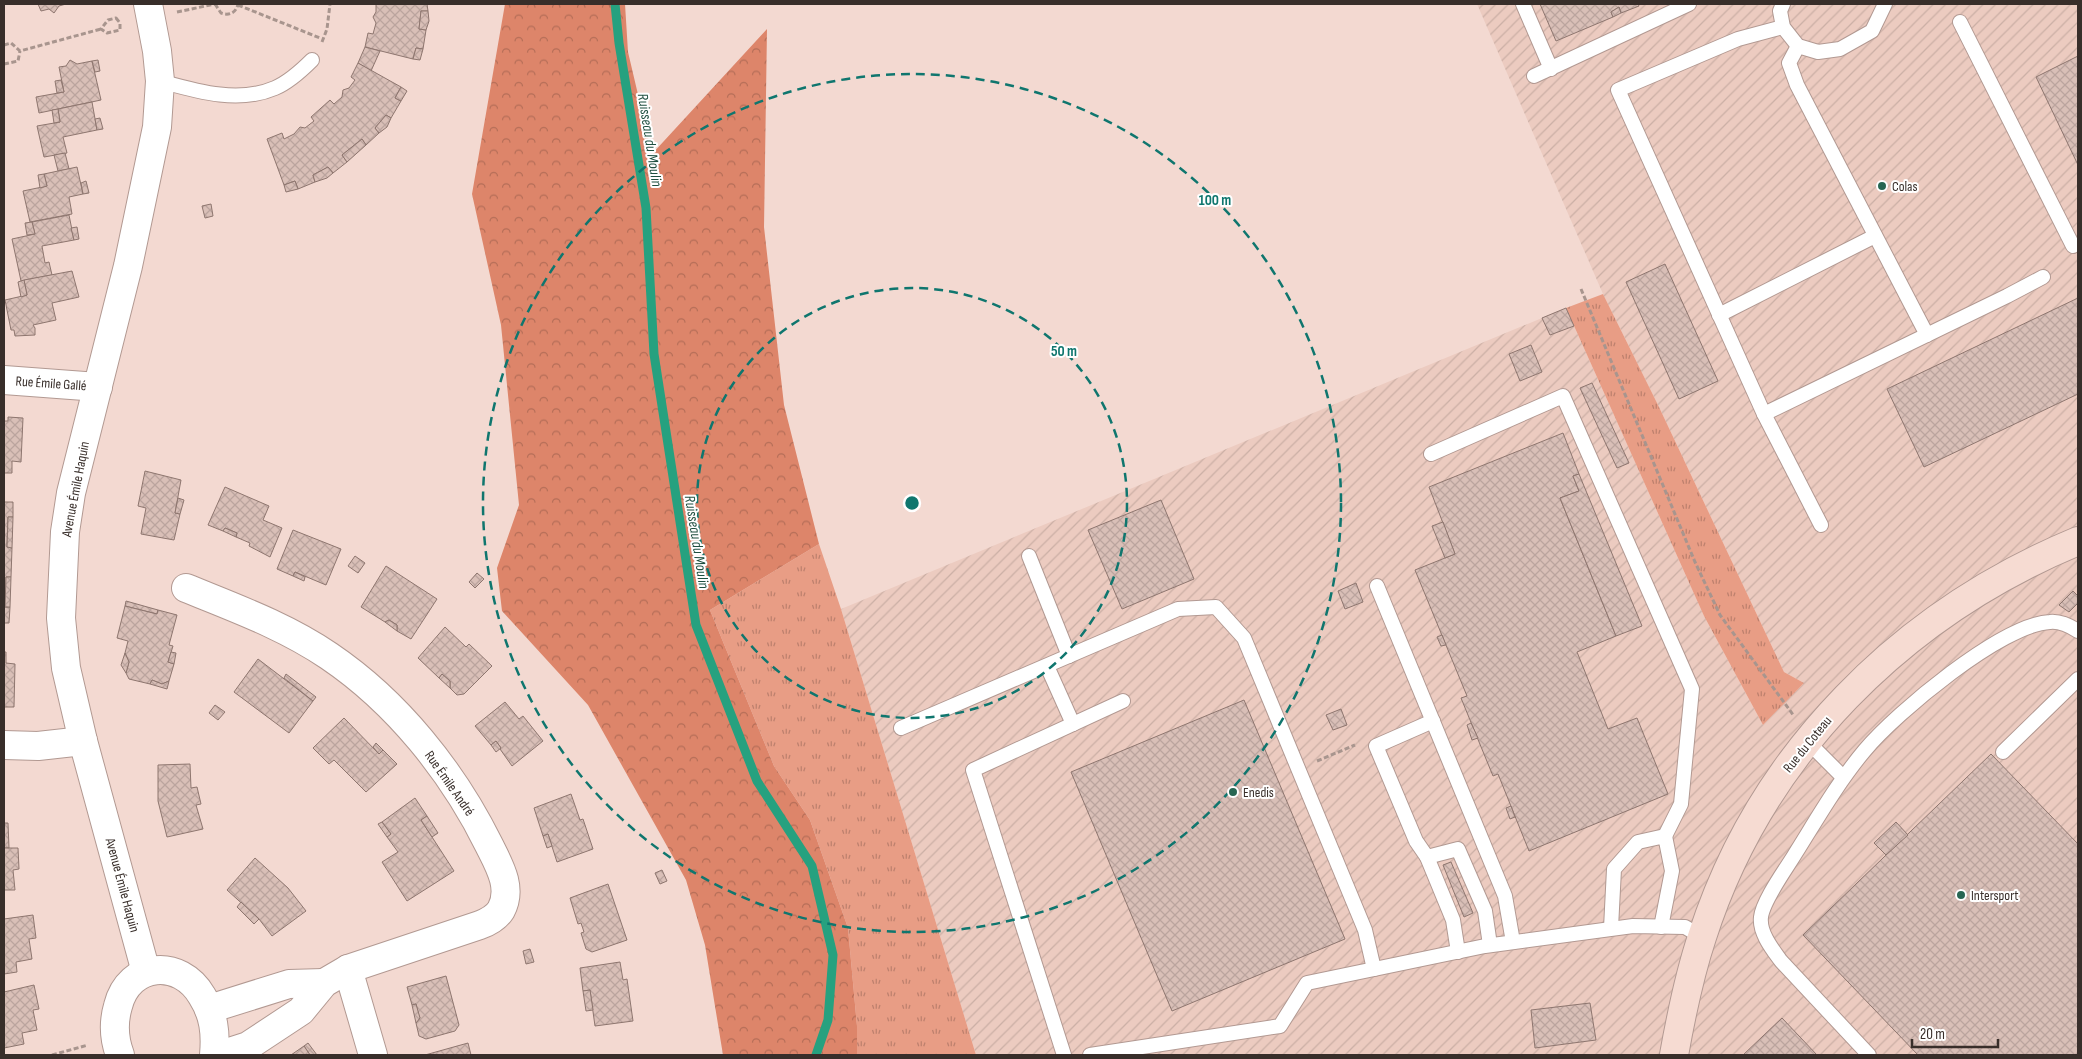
<svg xmlns="http://www.w3.org/2000/svg" width="2082" height="1059" font-family="'Sofia Sans Condensed',sans-serif">
<style>
.industrial{fill:url(#industrial-furrows)}
.grass{fill:url(#grass-tufts)}
.forest{fill:url(#forest-crowns)}
.lines{fill:none;stroke-linecap:round;stroke-linejoin:round}
.stream{stroke:#26a17f;stroke-width:9}
.building{fill:url(#building-cross-hatch);stroke:#8e766f}
.lane-casing{stroke:#b29992;stroke-width:16}
.street-casing{stroke:#b29992;stroke-width:30}
.secondary-casing{stroke:#b29992;stroke-width:30}
.path{stroke:#a8958e;stroke-width:3;stroke-dasharray:5 2.5;stroke-linecap:butt}
.lane{stroke:#fff;stroke-width:14}
.street{stroke:#fff;stroke-width:28}
.secondary{stroke:#f6dbd2;stroke-width:28}
.ring{fill:none;stroke:#0f766e;stroke-width:2.5;stroke-dasharray:9 6}
.poi-dot{fill:#276653;stroke:#fff;stroke-width:2}
.labels{text-anchor:middle;stroke-width:4;stroke-linejoin:round;paint-order:stroke}
.poi-label{font-size:14px;fill:#382e2a;stroke:#fff;text-anchor:start}
.street-label{font-size:14px;fill:#382e2a;stroke:#fff}
.water-label{font-size:15px;font-style:italic;fill:#1f4f40;stroke:#fff}
.centre{fill:#0f766e;stroke:#fff;stroke-width:2.5}
.ring-label{font-size:15px;text-anchor:middle;font-weight:bold;fill:#0f766e;stroke:#fff;stroke-width:4;stroke-linejoin:round;paint-order:stroke}
</style>
<defs>
<pattern id="industrial-furrows" width="10" height="10" patternUnits="userSpaceOnUse" patternTransform="scale(1.25)"><rect width="10" height="10" fill="#eccbc0"/><path d="M-1 1l2-2M0 10L10 0M9 11l2-2" fill="none" stroke="#cbafa5"/></pattern>
<pattern id="grass-tufts" width="24" height="20" patternUnits="userSpaceOnUse" patternTransform="scale(1.25)"><rect width="24" height="20" fill="#e89d85"/><path d="M3 7l-1-3M5 7V3M7 7l1-3M15 17l-1-3M17 17v-4M19 17l1-3" fill="none" stroke="#bd806d"/></pattern>
<pattern id="forest-crowns" width="20" height="18" patternUnits="userSpaceOnUse" patternTransform="scale(1.25)"><rect width="20" height="18" fill="#dd856a"/><path d="M2 6a3 3 0 1 1 6 0M12 15a3 3 0 1 1 6 0" fill="none" stroke="#b46d57"/></pattern>
<pattern id="building-cross-hatch" width="8" height="8" patternUnits="userSpaceOnUse" patternTransform="scale(1.25)"><rect width="8" height="8" fill="#d9bfb7"/><path d="M0 0l8 8M0 8l8-8" fill="none" stroke="#bba49e"/></pattern>
</defs>
<rect width="100%" height="100%" fill="#f3d9d1"/>
<!-- industrial -->
<polygon class="industrial" points="1477,4 2078,4 2078,1055 976,1055 841,609 1566,308 1704,616 1763,725 1804,683 1784,672 1659,407 1603,294"/>
<!-- grass -->
<g class="grass">
<polygon points="1603,294 1659,407 1784,672 1804,683 1763,725 1704,616 1566,308"/>
<polygon points="819,544 841,609 976,1055 857,1055 857,1026 848,928 810,820 774,766 710,610"/>
</g>
<!-- forest -->
<polygon class="forest" points="505,4 625,4 628,52 652,154 767,29 764,227 784,405 819,544 710,610 774,766 810,820 848,928 857,1026 857,1055 723,1055 705,945 686,880 588,705 502,611 497,568 519,505 501,325 472,194"/>
<g class="lines">
<!-- stream -->
<polyline class="stream" points="615,4 619,43 646,208 654,354 696,625 757,781 812,866 833,955 828,1020 816,1055"/>
</g>
<!-- building -->
<g class="building">
<polygon points="38,4 66,4 59,6 54,13 49,9 41,11"/>
<polygon points="376,4 427,4 428,11 421,11 419,29 426,30 423,49 416,48 413,59 365,47 368,33 373,34 376,23 373,17 376,12"/>
<polygon points="1540,4 1638,4 1639,6 1621,13 1619,7 1611,12 1613,17 1556,41"/>
<polygon points="1619,7 1621,13 1613,17 1611,12"/>
<polygon points="421,11 428,11 429,21 426,30 419,29"/>
<polygon points="365,47 380,51 371,71 358,63"/>
<polygon points="416,48 423,49 420,60 413,59"/>
<polygon points="2078,56 2078,165 2036,77"/>
<polygon points="70,60 77,64 92,61 101,100 39,113 36,97 64,92 59,67 66,66"/>
<polygon points="98,60 100,71 95,72 92,61"/>
<polygon points="358,63 401,87 395,98 401,101 391,118 386,115 375,128 379,133 366,145 362,139 342,155 347,162 333,173 328,167 313,175 315,182 298,189 295,181 284,185 267,139 282,133 284,139 294,134 300,127 305,128 314,121 311,117 330,100 334,104 342,97 343,90 349,88 355,80 351,77"/>
<polygon points="61,80 64,92 57,93 55,81"/>
<polygon points="401,87 407,91 401,101 395,98"/>
<polygon points="92,102 97,130 63,137 67,153 44,157 37,126 60,122 58,109"/>
<polygon points="58,109 60,122 54,123 52,110"/>
<polygon points="386,115 391,118 387,127 379,133 375,128"/>
<polygon points="100,118 103,129 97,130 95,119"/>
<polygon points="362,139 366,145 347,162 342,155"/>
<polygon points="65,153 69,169 58,171 54,155"/>
<polygon points="77,167 83,194 69,197 72,214 30,222 23,191 47,186 44,174"/>
<polygon points="328,167 333,173 327,178 315,182 313,175"/>
<polygon points="44,174 47,186 40,188 38,175"/>
<polygon points="86,181 89,193 83,194 81,183"/>
<polygon points="295,181 298,189 286,192 284,185"/>
<polygon points="211,204 213,216 205,218 202,206"/>
<polygon points="69,215 74,240 42,246 45,263 49,262 52,275 21,281 12,239 35,234 32,222"/>
<polygon points="32,222 35,234 27,235 25,223"/>
<polygon points="77,227 79,239 74,240 71,228"/>
<polygon points="1665,264 1718,381 1679,399 1626,282"/>
<polygon points="72,271 79,297 52,303 56,320 33,325 35,328 35,335 15,336 14,330 11,330 5,300 27,295 24,280"/>
<polygon points="24,280 27,295 21,297 18,282"/>
<polygon points="2078,298 2078,394 1924,467 1887,389"/>
<polygon points="1566,308 1574,326 1550,335 1542,318"/>
<polygon points="1531,345 1542,372 1520,381 1509,354"/>
<polygon points="1592,383 1629,463 1617,468 1580,388"/>
<polygon points="8,417 23,418 21,462 12,461 12,473 4,473 4,421 8,421"/>
<polygon points="1563,433 1579,474 1573,476 1579,491 1560,498 1616,636 1577,652 1608,729 1637,718 1668,794 1529,851 1498,774 1493,776 1461,698 1467,696 1415,570 1455,554 1429,487"/>
<polygon points="145,471 181,480 175,513 180,514 174,540 141,534 146,508 138,506"/>
<polygon points="1579,474 1642,626 1616,636 1560,498 1579,491 1573,476"/>
<polygon points="225,487 269,506 263,520 282,528 270,557 249,546 250,543 236,537 237,533 225,528 223,531 208,525"/>
<polygon points="178,498 184,500 180,514 175,513"/>
<polygon points="1161,500 1194,579 1122,609 1088,530"/>
<polygon points="4,502 13,502 13,517 8,517 7,547 12,548 11,577 6,577 5,607 10,607 9,623 4,623"/>
<polygon points="8,517 13,517 12,548 7,547"/>
<polygon points="1443,522 1455,554 1445,558 1432,526"/>
<polygon points="225,528 237,533 236,537 223,531"/>
<polygon points="293,530 341,549 326,585 295,572 293,576 277,569"/>
<polygon points="355,556 365,563 358,573 348,566"/>
<polygon points="386,566 437,599 411,639 397,631 397,625 389,620 385,622 361,607"/>
<polygon points="295,572 305,577 304,581 293,576"/>
<polygon points="477,573 484,579 475,588 469,582"/>
<polygon points="6,577 11,577 10,607 5,607"/>
<polygon points="1356,583 1363,602 1345,609 1338,591"/>
<polygon points="2073,591 2078,596 2078,603 2069,612 2059,605"/>
<polygon points="126,601 158,610 157,614 125,606"/>
<polygon points="125,606 157,614 158,610 177,615 169,645 173,646 168,662 174,664 169,681 162,684 152,680 150,684 129,679 126,673 129,662 125,653 128,641 117,638"/>
<polygon points="389,620 397,625 397,631 385,622"/>
<polygon points="445,627 466,647 469,644 492,666 464,694 457,695 450,688 450,681 442,674 439,678 418,658"/>
<polygon points="1442,635 1446,645 1441,646 1437,637"/>
<polygon points="4,652 6,652 6,663 15,664 14,707 4,707"/>
<polygon points="171,652 176,653 174,664 168,662"/>
<polygon points="125,653 129,662 126,673 121,665"/>
<polygon points="258,659 313,701 289,733 234,692"/>
<polygon points="286,674 316,697 313,701 284,678"/>
<polygon points="442,674 450,681 450,688 439,678"/>
<polygon points="152,680 162,684 169,681 167,689 150,684"/>
<polygon points="1244,700 1345,939 1172,1011 1071,772"/>
<polygon points="505,702 519,719 523,716 543,741 512,766 500,749 501,748 496,741 491,745 475,726"/>
<polygon points="215,705 225,712 218,720 209,713"/>
<polygon points="1341,709 1347,725 1333,730 1326,715"/>
<polygon points="344,718 379,754 383,750 397,764 366,792 334,760 329,764 313,748"/>
<polygon points="1471,723 1478,738 1472,740 1467,725"/>
<polygon points="496,741 501,748 496,752 491,745"/>
<polygon points="376,743 383,750 379,754 373,747"/>
<polygon points="1991,754 2078,844 2078,1055 1918,1055 1803,935"/>
<polygon points="190,764 191,788 197,787 201,804 196,805 203,829 167,837 158,801 158,765"/>
<polygon points="571,794 580,820 583,819 593,849 557,862 548,834 543,836 534,808"/>
<polygon points="415,798 427,816 421,820 454,871 407,901 382,862 398,852 387,837 391,834 382,822"/>
<polygon points="1511,806 1515,817 1510,819 1506,808"/>
<polygon points="427,816 438,833 432,837 421,820"/>
<polygon points="382,822 391,834 387,837 378,824"/>
<polygon points="1896,822 1908,835 1886,855 1874,843"/>
<polygon points="4,823 8,823 9,848 4,848"/>
<polygon points="548,834 552,846 547,848 543,836"/>
<polygon points="4,848 18,848 19,869 13,870 15,890 4,890"/>
<polygon points="255,858 288,888 306,911 272,936 259,919 227,890"/>
<polygon points="1451,862 1473,913 1464,917 1443,865"/>
<polygon points="662,870 667,881 660,884 655,873"/>
<polygon points="608,884 627,940 592,952 586,949 581,933 584,932 581,923 578,924 570,898"/>
<polygon points="241,902 259,919 254,924 237,907"/>
<polygon points="33,915 36,938 29,939 32,959 16,962 17,972 4,974 4,919"/>
<polygon points="530,949 534,962 526,964 523,951"/>
<polygon points="620,962 623,980 627,979 633,1021 595,1026 590,990 583,991 580,968"/>
<polygon points="446,976 459,1025 455,1031 426,1039 419,1036 416,1023 420,1018 418,1013 416,1004 412,1005 407,987"/>
<polygon points="34,985 39,1009 33,1010 37,1030 22,1033 24,1044 4,1048 4,992"/>
<polygon points="590,990 593,1010 586,1011 583,991"/>
<polygon points="1590,1003 1596,1040 1535,1048 1531,1010"/>
<polygon points="416,1004 420,1018 416,1023 412,1005"/>
<polygon points="1782,1018 1817,1055 1743,1055"/>
<polygon points="308,1043 317,1055 310,1055 304,1046"/>
<polygon points="468,1043 471,1055 425,1055"/>
<polygon points="304,1046 310,1055 291,1055"/>
</g>
<g class="lines">
<!-- lane casing -->
<g class="lane-casing">
<g id="lane">
<polyline points="1523,4 1551,69"/>
<polyline points="1783,4 1780,11 1783,27 1798,46 1818,52 1840,49 1872,31 1885,4"/>
<polyline points="1960,22 2073,246"/>
<polyline points="1783,27 1738,39 1618,90 1764,414 1821,525"/>
<polyline points="1798,46 1789,63 1797,85 1927,335"/>
<polyline points="1534,76 1689,4"/>
<path d="M160 81C196 91 238 104 275 88 289 82 301 71 312 60"/>
<polyline points="1719,315 1875,236"/>
<polyline points="1764,414 2007,296 2043,277"/>
<polyline points="1431,454 1563,396 1692,689 1681,804 1665,836"/>
<polyline points="1029,556 1069,656"/>
<polyline points="1377,586 1505,896 1513,942"/>
<polyline points="1047,666 1073,724"/>
<polyline points="901,728 1178,609 1216,607 1244,638 1365,930 1374,969"/>
<polyline points="1807,741 1843,777"/>
<polyline points="2003,752 2078,679"/>
<polyline points="1427,857 1416,841 1376,746 1433,721"/>
<polyline points="1611,928 1614,869 1638,842 1665,836 1672,871 1661,927"/>
<polyline points="1458,952 1453,920 1427,857 1458,849 1485,911 1490,945"/>
<polyline points="1064,1055 973,770 1123,701"/>
<polyline points="1090,1055 1280,1026 1307,983 1485,946 1633,926 1685,927 1702,937"/>
<path d="M1869 1055 1781 961C1773 950 1759 933 1761 917 1763 900 1786 869 1795 854 1817 819 1838 782 1865 750 1896 713 2002 624 2050 622 2059 621 2070 626 2078 631"/>
</g>
</g>
<!-- street casing -->
<g class="street-casing">
<g id="street">
<polyline points="4,380 98,387"/>
<path d="M186 588C235 608 285 626 329 656 397 702 453 772 489 845 499 865 513 888 501 910 496 918 488 922 480 925L348 969 324 983 301 1011 248 1046 220 1055"/>
<polyline points="4,745 38,746 83,741"/>
<polyline points="348,969 373,1055"/>
<polyline points="146,972 83,741 66,668 61,618 65,532 71,493 128,266 157,127 160,81 157,51 148,4"/>
<polyline points="209,1009 289,984 324,983"/>
<path d="M120 1055C114 1039 113 1023 118 1006 129 962 180 958 202 996 214 1015 216 1033 214 1055"/>
</g>
</g>
<!-- secondary casing -->
<g class="secondary-casing">
<path id="secondary" d="M1674 1055C1681 1016 1689 976 1702 937 1761 753 1902 614 2078 541"/>
</g>
<!-- path -->
<g class="path">
<path d="M215 4 221 13C229 16 236 13 238 4"/>
<polyline points="238,5 320,38"/>
<polyline points="177,12 215,4"/>
<polygon points="116,18 120,23 120,30 107,33 101,29 108,20"/>
<polyline points="322,42 327,29 330,4"/>
<polyline points="4,45 11,43 20,51 101,29"/>
<polyline points="4,64 18,61 20,51"/>
<polyline points="1581,289 1695,562 1720,615 1794,716"/>
<polyline points="1317,761 1355,745"/>
<polyline points="52,1055 88,1045"/>
</g>
<!-- lane -->
<use href="#lane" class="lane"/>
<!-- street -->
<use href="#street" class="street"/>
<!-- secondary -->
<use href="#secondary" class="secondary"/>
</g>
<!-- distance rings -->
<g class="ring">
<circle cx="912" cy="503" r="215"/>
<circle cx="912" cy="503" r="429"/>
</g>
<!-- markers -->
<g class="poi-dot">
<circle cx="1882" cy="186" r="5"/>
<circle cx="1233" cy="792" r="5"/>
<circle cx="1961" cy="895" r="5"/>
</g>
<g class="labels">
<!-- poi labels -->
<g class="poi-label">
<text x="1892" y="191">Colas</text>
<text x="1243" y="797">Enedis</text>
<text x="1971" y="900">Intersport</text>
</g>
<!-- street labels -->
<g class="street-label">
<text transform="translate(51 383) rotate(4)" y="5">Rue Émile Gallé</text>
<text transform="translate(75 489) rotate(-79)" y="5">Avenue Émile Haquin</text>
<text transform="translate(1807 744) rotate(-51)" y="5">Rue du Coteau</text>
<text transform="translate(450 783) rotate(55)" y="5">Rue Émile André</text>
<text transform="translate(123 885) rotate(75)" y="5">Avenue Émile Haquin</text>
</g>
<!-- water labels -->
<g class="water-label">
<text transform="translate(650 140) rotate(81)" y="5">Ruisseau du Moulin</text>
<text transform="translate(697 542) rotate(81)" y="5">Ruisseau du Moulin</text>
</g>
</g>
<circle cx="912" cy="503" r="8" class="centre"/>
<g class="ring-label">
<text x="1215" y="205">100 m</text>
<text x="1064" y="356">50 m</text>
</g>
<!-- border -->
<rect width="2082" height="1059" fill="none" stroke="#382e2a" stroke-width="10"/>
<!-- scale -->
<path d="M1912 1039v8h86v-8" fill="none" stroke="#382e2a" stroke-width="2.5"/>
<text x="1920" y="1039" font-size="15" fill="#382e2a" stroke="#ffffff" stroke-width="4" paint-order="stroke">20 m</text>
</svg>
